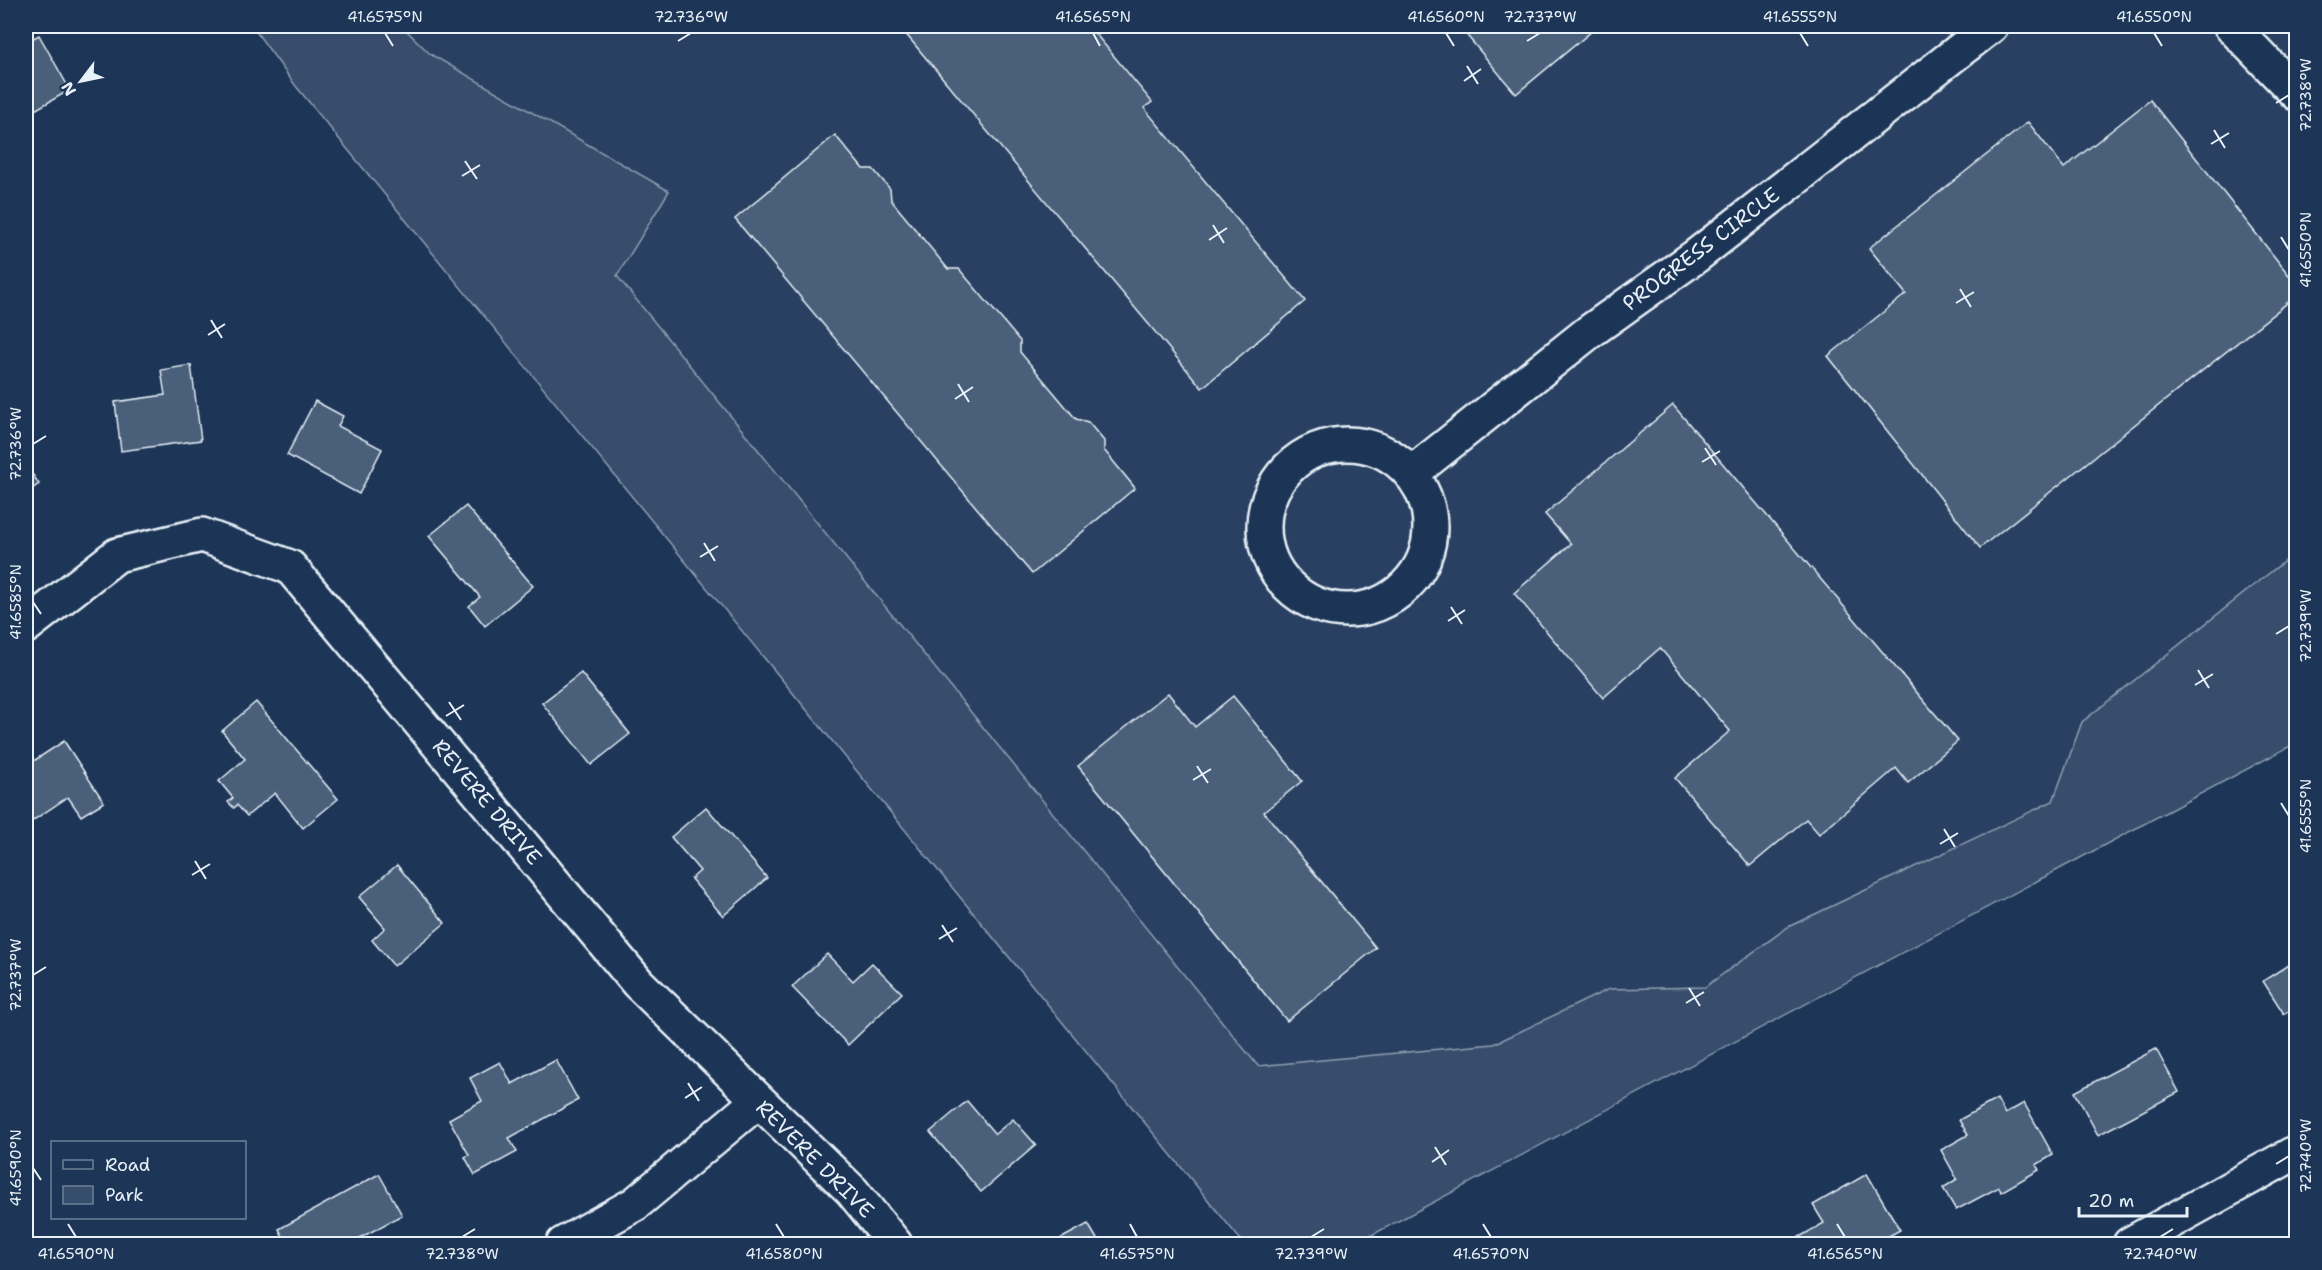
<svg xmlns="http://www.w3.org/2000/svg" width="2322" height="1270" font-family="'Shantell Sans',sans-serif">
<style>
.built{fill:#2a4162}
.green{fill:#374d6c;stroke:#909fb2;stroke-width:1.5}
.building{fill:#495e7a;stroke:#e8f1f8;stroke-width:1.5}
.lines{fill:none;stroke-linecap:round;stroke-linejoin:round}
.minor-casing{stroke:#e8f1f8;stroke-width:38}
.minor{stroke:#1d3557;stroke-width:33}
.ticks{fill:none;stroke:#e8f1f8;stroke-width:2}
.labels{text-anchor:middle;stroke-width:4.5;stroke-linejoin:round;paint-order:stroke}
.street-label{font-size:21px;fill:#e8f1f8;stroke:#1d3557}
.neatline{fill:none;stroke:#e8f1f8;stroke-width:2}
.ticks-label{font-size:15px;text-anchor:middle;fill:#e8f1f8}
</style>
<rect width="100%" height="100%" fill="#1d3557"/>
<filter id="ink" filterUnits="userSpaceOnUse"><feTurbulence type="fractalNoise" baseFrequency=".0167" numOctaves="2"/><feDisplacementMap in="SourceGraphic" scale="12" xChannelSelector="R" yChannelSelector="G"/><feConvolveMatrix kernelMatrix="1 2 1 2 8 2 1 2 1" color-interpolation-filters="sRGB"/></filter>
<g filter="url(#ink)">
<!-- built -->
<polygon class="built" points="402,26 2294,26 2296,28 2296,552 2082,722 2053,801 1788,927 1705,987 1609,989 1494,1044 1258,1066 617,276 430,54"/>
<!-- green -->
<polygon class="green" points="252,26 402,26 430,54 669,191 617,276 1258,1066 1494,1044 1609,989 1705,987 1788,927 2053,801 2082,722 2296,552 2296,743 1355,1244 1244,1244 295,85"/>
<!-- building -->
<g class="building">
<polygon points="914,26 1089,26 1152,102 1144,108 1305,301 1202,388 905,33"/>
<polygon points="1459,26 1598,26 1516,94"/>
<polygon points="39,35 70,90 26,115 26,42"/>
<polygon points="2150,100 2296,284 2296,296 1980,548 1828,356 1906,294 1869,248 2028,122 2064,168"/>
<polygon points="835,135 863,169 873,169 890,189 891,200 948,269 959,269 1020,341 1020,352 1076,419 1088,422 1104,441 1104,450 1135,488 1032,574 735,219"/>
<polygon points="191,365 201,440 121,451 115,402 165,395 161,370"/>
<polygon points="315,401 343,416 338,426 382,449 359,494 287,455"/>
<polygon points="1673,405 1958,741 1908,783 1896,768 1819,834 1806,819 1750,866 1675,778 1730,731 1660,648 1603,698 1514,593 1571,544 1545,514"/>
<polygon points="26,465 39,484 26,493"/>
<polygon points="466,506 533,586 485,626 469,606 480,597 429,536"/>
<polygon points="581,673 630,734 591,765 542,703"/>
<polygon points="1168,693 1195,727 1233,696 1302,781 1264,812 1376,948 1287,1021 1078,766"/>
<polygon points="256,702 338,799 303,828 275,793 247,816 237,805 234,808 228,802 233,798 219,781 245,759 222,731"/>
<polygon points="64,741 104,802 81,816 68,797 26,825 26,766"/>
<polygon points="706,807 767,878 723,916 691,879 700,871 671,837"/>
<polygon points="397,865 445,923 394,966 372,940 385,928 359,897"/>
<polygon points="827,954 853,981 872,963 902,993 848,1045 792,987"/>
<polygon points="2296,960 2296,1006 2284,1014 2263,981"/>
<polygon points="2156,1049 2179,1092 2098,1135 2075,1092"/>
<polygon points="556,1060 578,1100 509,1138 517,1152 475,1175 465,1157 469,1155 449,1119 482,1101 470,1078 500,1062 512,1084"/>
<polygon points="1997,1099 2005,1114 2024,1103 2053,1155 2036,1165 2039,1170 2001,1192 1999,1187 1956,1210 1943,1188 1957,1179 1941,1150 1968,1135 1959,1120"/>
<polygon points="967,1101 995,1134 1013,1119 1036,1145 981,1192 930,1132"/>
<polygon points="379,1174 402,1215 349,1244 287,1244 279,1229"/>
<polygon points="1867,1174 1900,1230 1874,1244 1787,1244 1824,1223 1813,1205"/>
<polygon points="1088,1224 1100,1244 1051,1244"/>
</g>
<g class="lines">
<!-- minor casing -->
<g class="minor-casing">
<g id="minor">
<polyline points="2231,26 2296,93"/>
<circle cx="1347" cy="527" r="83"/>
<polyline points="1412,473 1589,332 1696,256 1991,26"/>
<polyline points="26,626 117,555 202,535 290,567 638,983 852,1191 895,1244"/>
<polyline points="563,1244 635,1204 758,1101"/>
<polyline points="2130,1244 2296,1152"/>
</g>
</g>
<!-- minor -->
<use href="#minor" class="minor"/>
</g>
</g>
<!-- ticks -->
<path class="ticks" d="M385 33 393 46M1093 33 1100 46M1446 33 1454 46M1800 33 1808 46M2154 33 2162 46M678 41 691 33M1527 41 1540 33M1467 66 1478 84M1464 81 1481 69M2276 103 2289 95M2214 130 2225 148M2211 144 2229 133M465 161 477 179M462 176 480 165M1213 225 1224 243M2281 237 2289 250M1209 240 1227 228M1960 289 1971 307M1956 303 1974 292M211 320 222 338M208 335 225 324M958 384 969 402M955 399 973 387M33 444 46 436M1705 448 1716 465M1702 462 1720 451M704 543 715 561M700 557 718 546M33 602 41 614M1451 607 1462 624M1448 621 1465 610M2276 634 2289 626M2198 670 2209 688M2195 685 2213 674M449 702 461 720M446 716 464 705M1197 766 1208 783M1193 780 1211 769M2281 803 2289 816M1944 829 1955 847M1940 844 1958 833M195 861 206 879M192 875 210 864M942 925 953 942M939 939 957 928M33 975 46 967M1689 988 1700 1006M1686 1003 1704 992M688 1083 699 1101M685 1098 702 1087M1435 1147 1446 1165M1432 1162 1449 1150M2276 1164 2289 1156M33 1168 41 1180M68 1224 76 1237M776 1224 784 1237M1130 1224 1137 1237M1483 1224 1491 1237M1837 1224 1845 1237M462 1237 475 1229M1311 1237 1324 1229M2160 1237 2173 1229"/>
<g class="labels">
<!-- street labels -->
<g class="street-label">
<text transform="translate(1701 249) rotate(-37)" y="7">PROGRESS CIRCLE</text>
<text transform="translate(487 802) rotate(50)" y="7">REVERE DRIVE</text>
<text transform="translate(815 1159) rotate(45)" y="7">REVERE DRIVE</text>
</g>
</g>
<!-- margin -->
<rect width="2322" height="1270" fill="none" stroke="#1d3557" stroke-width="66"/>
<!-- legend -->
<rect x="51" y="1141" width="195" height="78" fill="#1d3557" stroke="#6e8097" stroke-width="1.5"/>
<rect x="63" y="1160" width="30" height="9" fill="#1d3557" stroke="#6e8097" stroke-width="1.5"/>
<text x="105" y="1171" font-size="18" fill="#e8f1f8">Road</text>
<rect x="63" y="1186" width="30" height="18" fill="#374d6c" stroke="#6e8097" stroke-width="1.5"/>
<text x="105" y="1201" font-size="18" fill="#e8f1f8">Park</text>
<!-- north arrow -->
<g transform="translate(81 81) rotate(238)" stroke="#1d3557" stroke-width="4.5" paint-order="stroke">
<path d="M0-4.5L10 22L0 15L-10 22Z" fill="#e8f1f8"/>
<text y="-9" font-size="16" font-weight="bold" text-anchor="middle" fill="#e8f1f8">N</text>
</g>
<!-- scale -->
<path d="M2079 1207v9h108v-9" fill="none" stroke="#e8f1f8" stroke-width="3"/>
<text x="2088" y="1207" font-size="18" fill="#e8f1f8" stroke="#1d3557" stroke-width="4.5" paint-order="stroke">20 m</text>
<rect x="33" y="33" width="2256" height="1204" class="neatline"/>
<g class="ticks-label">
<text x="385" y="22">41.6575°N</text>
<text x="691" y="22">72.736°W</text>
<text x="1093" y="22">41.6565°N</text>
<text x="1446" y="22">41.6560°N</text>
<text x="1540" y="22">72.737°W</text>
<text x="1800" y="22">41.6555°N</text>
<text x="2154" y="22">41.6550°N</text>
<text transform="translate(2306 95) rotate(-90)" y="5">72.738°W</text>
<text transform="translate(2306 250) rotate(-90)" y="5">41.6550°N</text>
<text transform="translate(16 444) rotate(-90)" y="5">72.736°W</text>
<text transform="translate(16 602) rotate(-90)" y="5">41.6585°N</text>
<text transform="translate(2306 626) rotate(-90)" y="5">72.739°W</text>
<text transform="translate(2306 816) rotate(-90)" y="5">41.6555°N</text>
<text transform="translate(16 975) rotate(-90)" y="5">72.737°W</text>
<text transform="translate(2306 1156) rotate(-90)" y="5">72.740°W</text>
<text transform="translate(16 1168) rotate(-90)" y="5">41.6590°N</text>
<text x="76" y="1259">41.6590°N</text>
<text x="462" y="1259">72.738°W</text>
<text x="784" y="1259">41.6580°N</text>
<text x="1137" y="1259">41.6575°N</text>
<text x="1311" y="1259">72.739°W</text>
<text x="1491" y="1259">41.6570°N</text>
<text x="1845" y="1259">41.6565°N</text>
<text x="2160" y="1259">72.740°W</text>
</g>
</svg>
